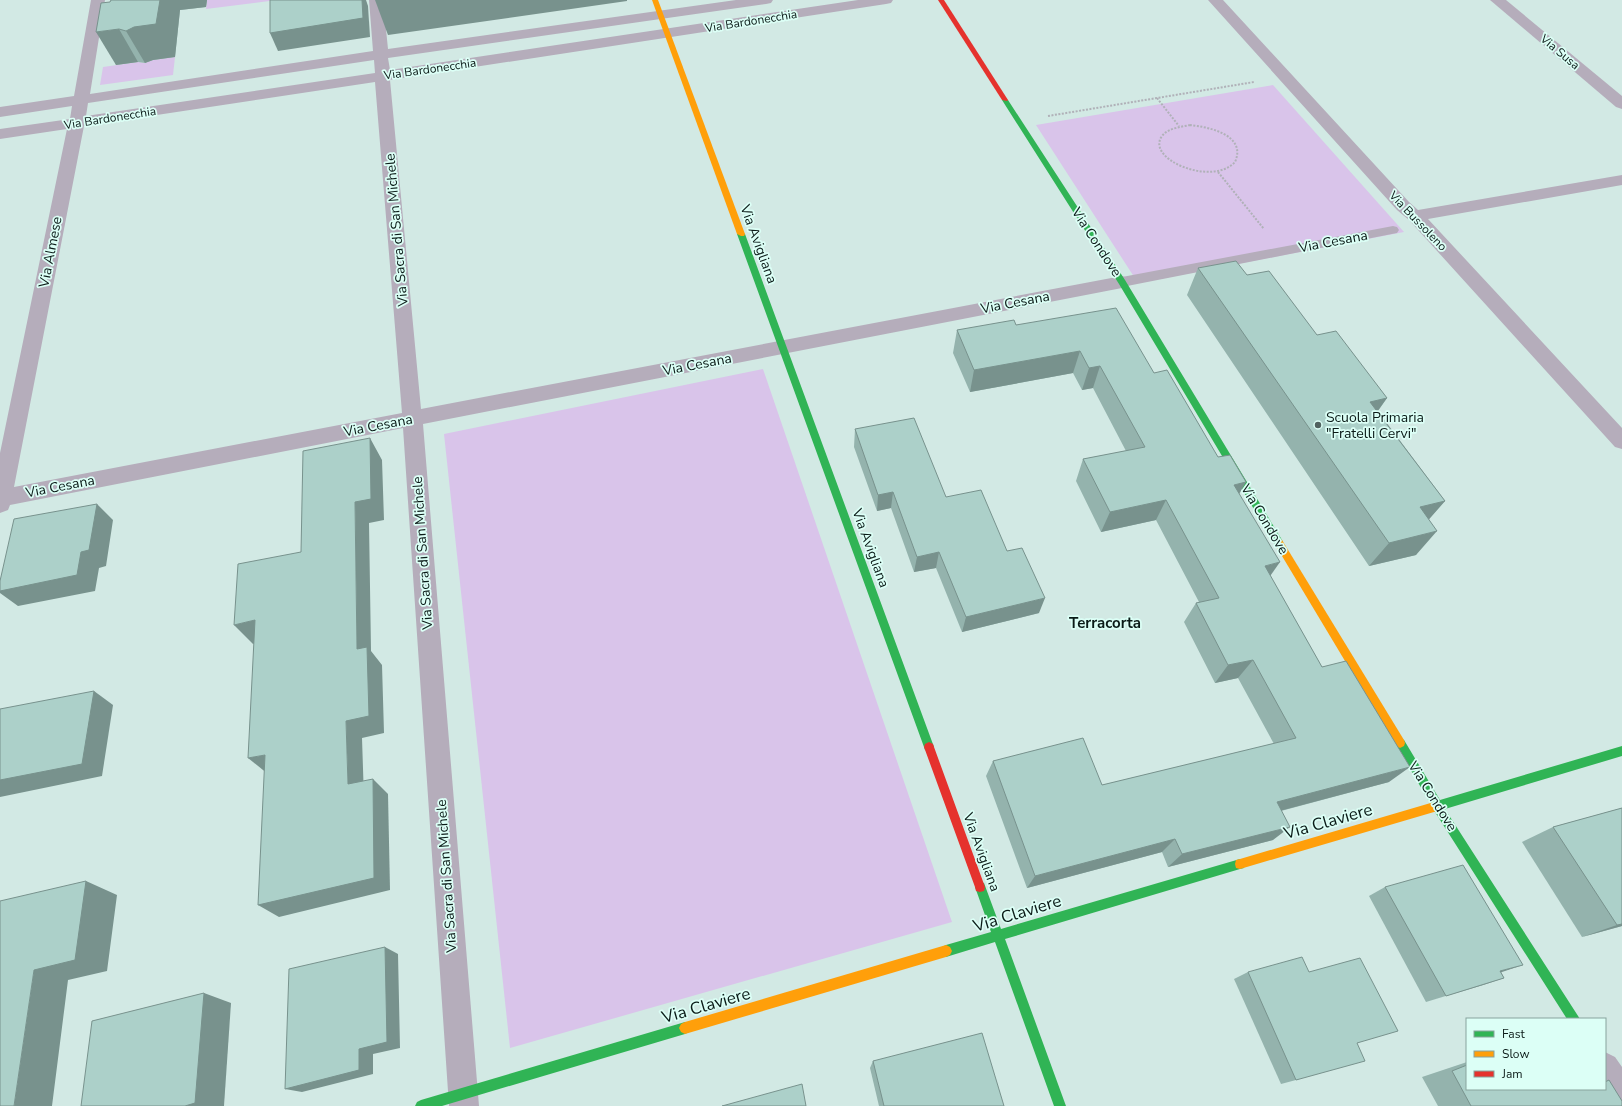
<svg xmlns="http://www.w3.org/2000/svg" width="1622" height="1106" font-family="'Nunito Sans',sans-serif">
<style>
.green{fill:#d9c4ea}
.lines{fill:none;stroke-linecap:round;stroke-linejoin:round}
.path{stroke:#b0b1b8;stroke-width:2;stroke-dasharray:2 1.5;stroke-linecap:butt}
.lane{fill:#b5adbb;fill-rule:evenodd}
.street{fill:#b5adbb;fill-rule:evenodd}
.fast{fill:#30b455;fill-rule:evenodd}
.slow{fill:#ff9f0a;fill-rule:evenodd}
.jam{fill:#e5322d;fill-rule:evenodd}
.wall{fill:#94b3ad}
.shaded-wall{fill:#78928d}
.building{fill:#acd0c9;stroke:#78928d}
.poi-dot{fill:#50625f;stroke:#dcfff6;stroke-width:1.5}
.labels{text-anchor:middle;stroke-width:3.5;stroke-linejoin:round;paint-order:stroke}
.far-street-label{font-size:12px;fill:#0a1a17;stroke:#dcfff6}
.street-label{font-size:14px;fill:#0a1a17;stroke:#dcfff6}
.poi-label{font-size:14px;fill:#0a1a17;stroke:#dcfff6;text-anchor:start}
.neighbourhood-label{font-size:15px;font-weight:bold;fill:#0a1a17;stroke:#dcfff6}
.near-street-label{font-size:17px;fill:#0a1a17;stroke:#dcfff6}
</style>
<rect width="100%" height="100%" fill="#d2e9e4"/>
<!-- green -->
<g class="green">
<polygon points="207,0 277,0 206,9"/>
<polygon points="175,57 173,75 100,85 103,67 138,62 145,63 153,60"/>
<polygon points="1273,85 1404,232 1138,283 1036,125"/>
<polygon points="763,369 952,922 510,1048 444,434"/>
</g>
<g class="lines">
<!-- path -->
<g class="path">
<polyline points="1157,98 1179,126"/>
<polyline points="1048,116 1254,82"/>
<path d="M1190 125C1209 127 1247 135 1235 162 1212 187 1145 159 1162 136 1168 128 1181 127 1190 125Z"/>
<polyline points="1218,172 1264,229"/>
</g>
<!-- lane -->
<polygon class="lane" points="1393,226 1397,227 1399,230 1397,233 1122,287 1117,285 1115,282 1117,279 1122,277"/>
<!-- street -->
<g class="street">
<path d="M91 0H105L90 94 373 51 369 0H383L388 49 736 0H773L771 3 766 4 388 58 390 70 858 0H893L891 3 886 4 390 80 421 409 1122 276 1128 278 1131 282 1128 286 1122 288 423 424 479 1106H449L403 428 10 505 8 510 0 513V453L67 129 0 139V129L70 119 72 106 0 117V107L74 96ZM374 60 375 73 86 116 88 103ZM375 82 402 413 14 487 84 126Z"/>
<polygon points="1208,0 1223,0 1409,202 1418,210 1622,175 1622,185 1428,219 1622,428 1622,449 1615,447 1409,220 1397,210"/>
<polygon points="1490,0 1506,0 1622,96 1622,109 1616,107"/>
<polygon points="1605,1052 1615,1057 1622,1067 1622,1106 1612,1104 1602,1089 1605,1089"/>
</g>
<!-- fast -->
<g class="fast">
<polygon points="1003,99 1008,100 1125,280 1282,540 1283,543 1282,546 1276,546 1119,284 1002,100"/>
<polygon points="738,232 741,232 745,234 934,747 933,750 929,752 925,750 924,747 737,234"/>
<polygon points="1400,738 1404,740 1440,800 1622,746 1622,756 1445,809 1580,1019 1567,1019 1435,812 1430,811 1429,807 1430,803 1395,743 1396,740"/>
<polygon points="1240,859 1244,860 1245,864 1244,868 1240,869 1005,939 1066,1106 1054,1106 995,942 946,957 942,955 940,951 942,947 946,945 991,932 975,887 976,883 980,882 984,883 1001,929"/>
<polygon points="685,1022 689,1024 691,1028 689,1032 685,1034 442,1106 415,1106 417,1102 421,1100"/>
</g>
<!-- slow -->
<g class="slow">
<polygon points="652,0 658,0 745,234 744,236 741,236 737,234"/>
<polygon points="1279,539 1282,540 1404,740 1405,743 1404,746 1400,748 1396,746 1276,546 1275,543 1276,540"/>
<polygon points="1434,802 1438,803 1439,807 1438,811 1434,812 1240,869 1236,868 1235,864 1236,860 1240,859"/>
<polygon points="946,945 950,947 952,951 950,955 946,957 685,1034 681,1032 679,1028 681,1024 685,1022"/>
</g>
<!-- jam -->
<g class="jam">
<polygon points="938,0 944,0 1008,100 1007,101 1002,100"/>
<polygon points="929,742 933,744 934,747 985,887 984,891 980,892 976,891 975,887 924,747 925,744"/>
</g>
</g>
<!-- wall -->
<g class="wall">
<polygon points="111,0 207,0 206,7 180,10 175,57 153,60 145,63 138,62 116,65 110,2"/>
<polygon points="1198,268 1247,275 1317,335 1387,398 1378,411 1445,501 1429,519 1416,555 1369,566 1187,295"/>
<polygon points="1016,325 1154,373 1239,493 1270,576 1322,667 1389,782 1281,811 1273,840 1168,867 1162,852 1027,888 986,776 993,761 1102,785 1274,744 1238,678 1215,683 1184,622 1196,603 1199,602 1156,520 1101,532 1076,481 1083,459 1126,451 1093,388 1082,390 1073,373 970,392 953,353 957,330"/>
<polygon points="855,429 946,497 1007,551 1039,613 962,632 936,568 914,572 891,508 877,511 854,447"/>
<polygon points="1622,808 1622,926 1582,937 1522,842 1553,827"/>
<polygon points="1385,887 1501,972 1504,978 1426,1002 1369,896"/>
<polygon points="1248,972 1309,972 1357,1043 1296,1080 1281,1084 1234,979"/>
<polygon points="873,1061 1004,1106 879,1106 870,1068"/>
<polygon points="1467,1062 1467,1089 1605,1089 1605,1081 1609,1080 1622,1106 1438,1106 1422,1077"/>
</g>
<!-- shaded-wall -->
<g class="shaded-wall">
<polygon points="160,0 207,0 206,7 180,10 175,57 153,60 145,63 126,31"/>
<polygon points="362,0 366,0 368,6 370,37 278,51 270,33"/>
<polygon points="375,0 627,0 627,1 388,35"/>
<polygon points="119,29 138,62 116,65 96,32"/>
<polygon points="1080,351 1073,373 970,392 974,370"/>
<polygon points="1100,366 1093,388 1082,390 1089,368"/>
<polygon points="1387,398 1369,423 1370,402"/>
<polygon points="370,438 382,460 384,520 369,523 371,651 382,665 384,733 362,738 364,799 348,784 346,721 357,649 355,502"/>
<polygon points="1246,482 1234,503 1234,485"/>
<polygon points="893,492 891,508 877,511 878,495"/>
<polygon points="1166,500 1156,520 1101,532 1110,512"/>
<polygon points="1445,501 1424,525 1420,507"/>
<polygon points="97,504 113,520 106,566 99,568 95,591 18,606 0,593 0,591"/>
<polygon points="1437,531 1416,555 1369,566 1389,543"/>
<polygon points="939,552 936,568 914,572 917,557"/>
<polygon points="1280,562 1266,582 1265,566"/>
<polygon points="1045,598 1039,613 962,632 966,617"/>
<polygon points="255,620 273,639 253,644 234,625"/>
<polygon points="1253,660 1238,678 1215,683 1228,665"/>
<polygon points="94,691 113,705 102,776 0,797 0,780"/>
<polygon points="265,755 268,774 248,758"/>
<polygon points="1410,767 1389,782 1261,816 1277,802"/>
<polygon points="373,779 388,794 390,890 279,917 258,905"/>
<polygon points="1290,827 1273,840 1168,867 1182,854"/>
<polygon points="1175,839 1162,852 1027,888 1035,876"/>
<polygon points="86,881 117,895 107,971 68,980 52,1106 14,1106 34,970"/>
<polygon points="1622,924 1622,926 1582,937 1617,925"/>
<polygon points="385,947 398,954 400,1048 373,1054 373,1074 302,1092 285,1089 359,1049"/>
<polygon points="1523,965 1502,972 1479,979 1500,971"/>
<polygon points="1504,978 1483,985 1426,1002 1446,996"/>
<polygon points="204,993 231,1003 224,1106 185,1106"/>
</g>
<!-- building -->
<g class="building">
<polygon points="111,0 160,0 156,24 134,27 126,31 119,29 96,32 101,3 110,2"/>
<polygon points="270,0 362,0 363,18 270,33"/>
<polygon points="1236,261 1247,275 1269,271 1317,335 1336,331 1387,398 1370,402 1445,501 1420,507 1437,531 1389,543 1198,268"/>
<polygon points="1116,308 1154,373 1167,370 1218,457 1230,455 1246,482 1234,485 1280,562 1265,566 1322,667 1346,661 1410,767 1277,802 1290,827 1182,854 1175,839 1035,876 993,761 1083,738 1102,785 1296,738 1253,660 1228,665 1196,603 1219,598 1166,500 1110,512 1083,459 1145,447 1100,366 1089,368 1080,351 974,370 957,330 1014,320 1016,325"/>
<polygon points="914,418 946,497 981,490 1007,551 1022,548 1045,598 966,617 939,552 917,557 893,492 878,495 855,429"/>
<polygon points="370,438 371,499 355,502 357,649 367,647 369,716 346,721 348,784 373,779 374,878 258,905 265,755 248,758 255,620 234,625 238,564 301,552 303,451"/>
<polygon points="97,504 89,550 81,552 77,575 0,591 0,581 14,519"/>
<polygon points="94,691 82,764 0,780 0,709"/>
<polygon points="1622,808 1622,924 1617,925 1553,827"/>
<polygon points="1463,865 1523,965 1500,971 1504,978 1446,996 1385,887"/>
<polygon points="86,881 75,960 34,970 14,1106 0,1106 0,901"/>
<polygon points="385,947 387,1042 359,1049 359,1070 285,1089 289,969"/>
<polygon points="1302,957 1309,972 1360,958 1398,1031 1357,1043 1365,1061 1296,1080 1248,972"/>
<polygon points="204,993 195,1103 185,1106 81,1106 92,1021"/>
<polygon points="982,1033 1004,1106 884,1106 873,1061"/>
<polygon points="1467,1065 1467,1089 1582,1089 1583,1090 1584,1089 1605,1089 1605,1082 1609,1080 1622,1101 1622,1106 1471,1106 1452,1071"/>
<polygon points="802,1084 806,1106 722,1106"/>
</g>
<!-- markers -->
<circle class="poi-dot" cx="1318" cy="425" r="4"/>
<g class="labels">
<!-- far-street labels -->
<g class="far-street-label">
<text transform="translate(751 21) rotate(-9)" y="4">Via Bardonecchia</text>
<text transform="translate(1560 52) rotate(40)" y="4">Via Susa</text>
<text transform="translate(430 69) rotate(-8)" y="4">Via Bardonecchia</text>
<text transform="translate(110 118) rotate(-9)" y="4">Via Bardonecchia</text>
<text transform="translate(1418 221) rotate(46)" y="4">Via Bussoleno</text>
</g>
<!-- street labels -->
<g class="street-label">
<text transform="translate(396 230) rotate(-95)" y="5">Via Sacra di San Michele</text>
<text transform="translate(1333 241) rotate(-11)" y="5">Via Cesana</text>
<text transform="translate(1097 242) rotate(57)" y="5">Via Condove</text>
<text transform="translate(759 244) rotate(70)" y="5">Via Avigliana</text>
<text transform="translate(50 252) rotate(-79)" y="5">Via Almese</text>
<text transform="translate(1015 302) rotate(-11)" y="5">Via Cesana</text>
<text transform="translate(697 364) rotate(-11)" y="5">Via Cesana</text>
<text transform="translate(378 425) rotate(-11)" y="5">Via Cesana</text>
<text transform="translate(60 486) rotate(-11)" y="5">Via Cesana</text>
<text transform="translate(1265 519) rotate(59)" y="5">Via Condove</text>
<text transform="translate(871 548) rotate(70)" y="5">Via Avigliana</text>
<text transform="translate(422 553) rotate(-94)" y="5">Via Sacra di San Michele</text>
<text transform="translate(1433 796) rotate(58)" y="5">Via Condove</text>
<text transform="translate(982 852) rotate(70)" y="5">Via Avigliana</text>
<text transform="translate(446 876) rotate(-94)" y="5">Via Sacra di San Michele</text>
</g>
<!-- poi labels -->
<g class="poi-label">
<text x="1326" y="422">Scuola Primaria<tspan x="1326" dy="16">"Fratelli Cervi"</tspan></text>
</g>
<!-- neighbourhood labels -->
<g class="neighbourhood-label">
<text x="1105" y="628">Terracorta</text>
</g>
<!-- near-street labels -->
<g class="near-street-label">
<text transform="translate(1328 821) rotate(-16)" y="6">Via Claviere</text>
<text transform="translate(1017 913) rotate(-17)" y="6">Via Claviere</text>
<text transform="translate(706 1005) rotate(-16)" y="6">Via Claviere</text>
</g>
</g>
<!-- legend -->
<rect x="1466" y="1018" width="140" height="72" fill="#dcfff6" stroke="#88a39d"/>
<rect x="1474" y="1031" width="20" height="6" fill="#30b455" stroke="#88a39d"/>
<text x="1502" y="1038" font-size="12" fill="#0a1a17">Fast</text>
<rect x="1474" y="1051" width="20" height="6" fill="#ff9f0a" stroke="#88a39d"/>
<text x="1502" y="1058" font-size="12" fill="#0a1a17">Slow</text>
<rect x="1474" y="1071" width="20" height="6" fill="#e5322d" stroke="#88a39d"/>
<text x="1502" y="1078" font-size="12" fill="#0a1a17">Jam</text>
</svg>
